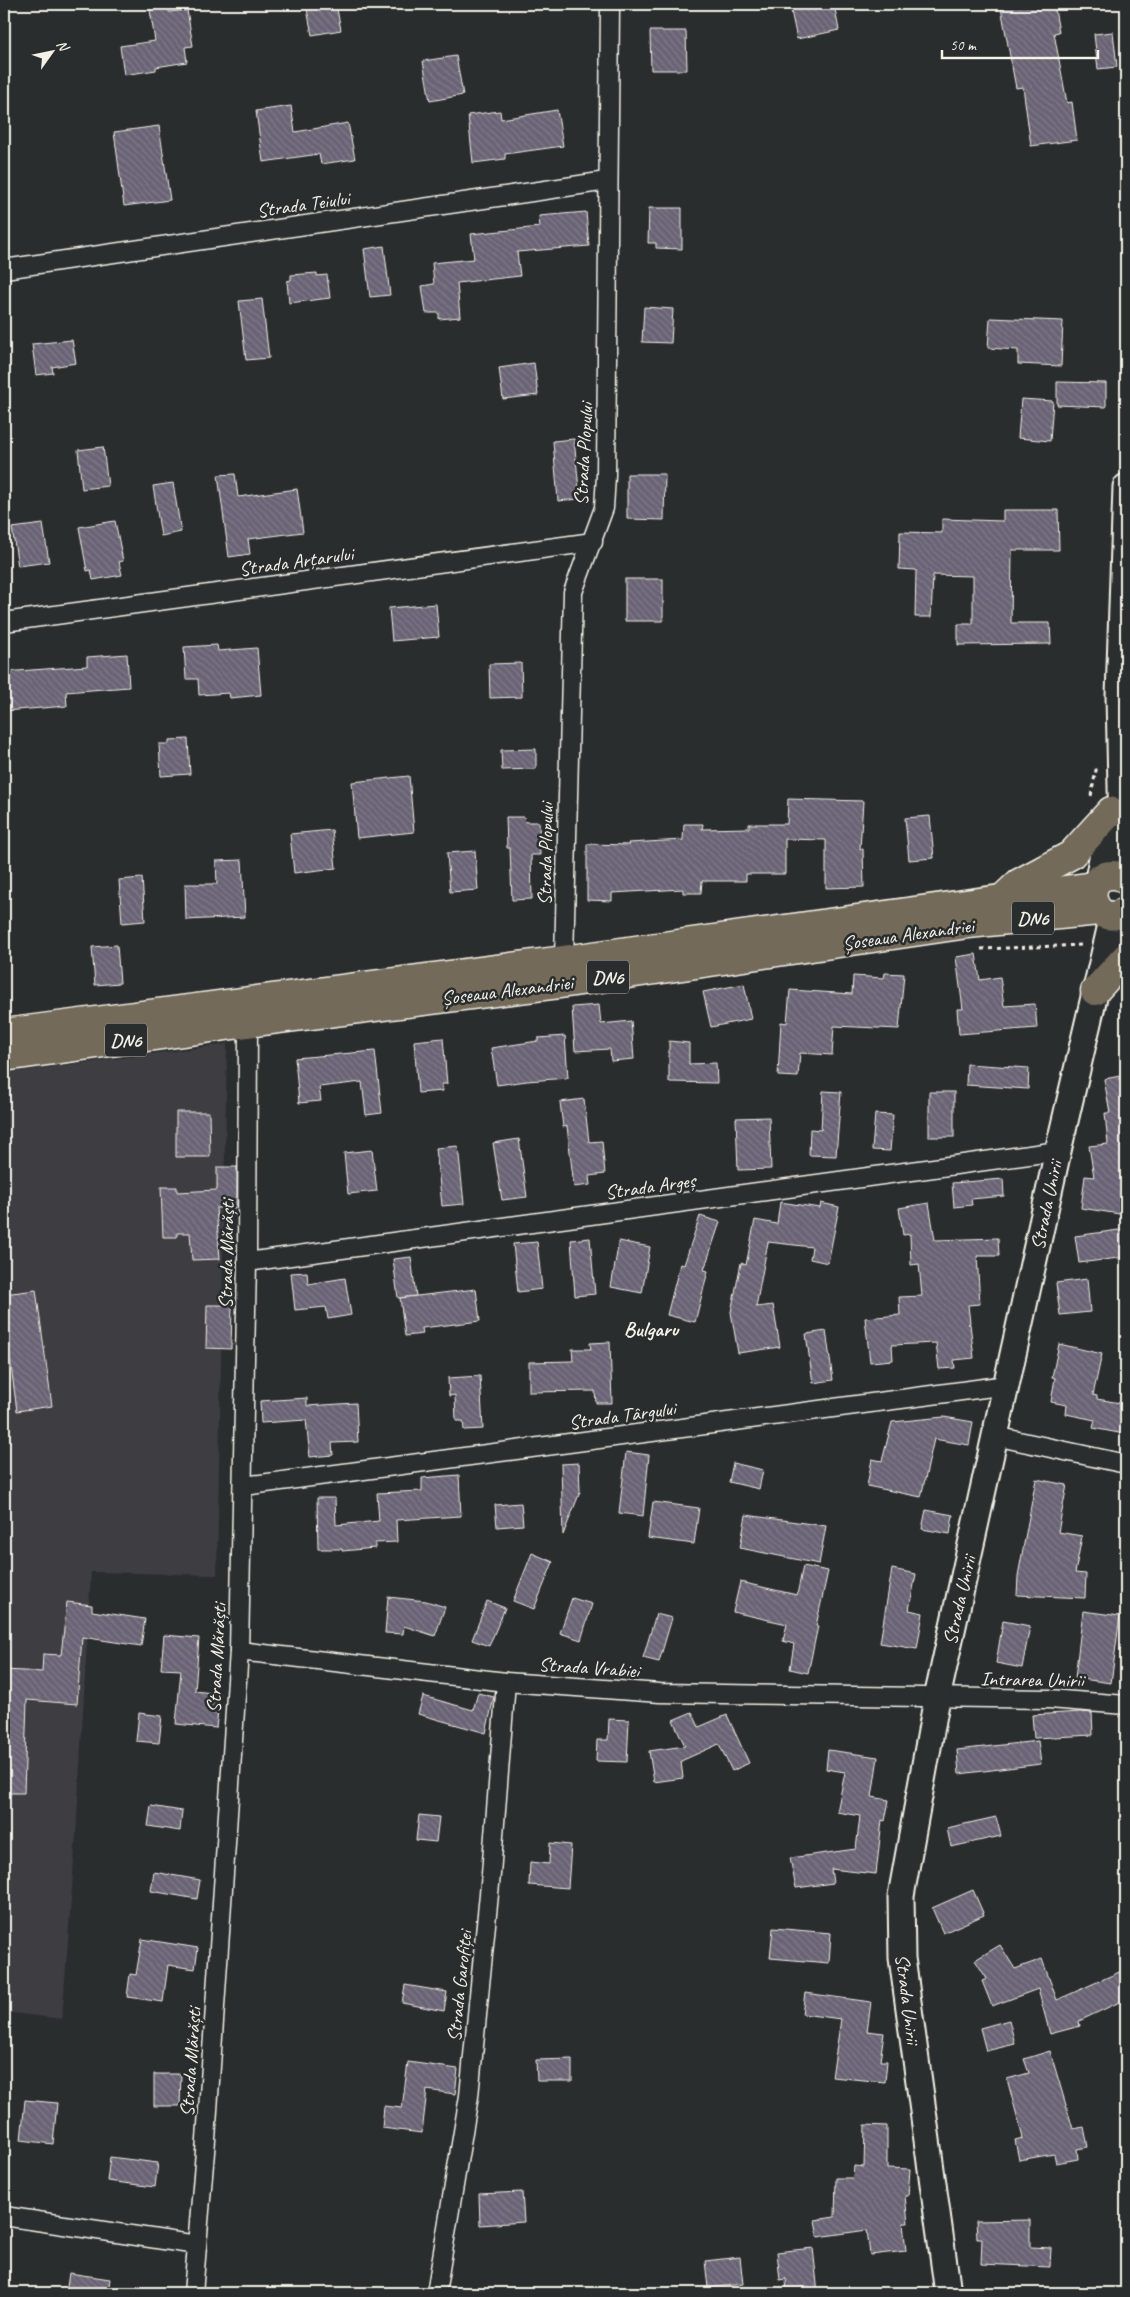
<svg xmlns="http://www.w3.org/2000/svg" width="1130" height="2297" font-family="Caveat,sans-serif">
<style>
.built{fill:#3d3d43}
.building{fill:url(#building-back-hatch);stroke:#f4f1e8}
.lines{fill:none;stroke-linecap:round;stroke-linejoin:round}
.street-casing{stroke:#f4f1e8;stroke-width:21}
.secondary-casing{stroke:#f4f1e8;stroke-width:29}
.highway-casing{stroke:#f4f1e8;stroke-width:31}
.path{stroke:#f4f1e8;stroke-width:3;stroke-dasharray:4 4;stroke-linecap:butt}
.street{stroke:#2a2d2e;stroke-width:18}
.secondary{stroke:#2a2d2e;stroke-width:25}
.highway{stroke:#736b5a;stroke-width:28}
.labels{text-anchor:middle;stroke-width:5;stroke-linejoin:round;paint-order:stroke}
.shield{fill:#2a2d2e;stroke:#b7b6b0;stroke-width:1}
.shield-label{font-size:19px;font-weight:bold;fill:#f4f1e8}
.street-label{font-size:20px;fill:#f4f1e8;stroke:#2a2d2e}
.neighbourhood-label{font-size:21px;font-weight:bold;fill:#f4f1e8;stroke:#2a2d2e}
</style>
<defs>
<pattern id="building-back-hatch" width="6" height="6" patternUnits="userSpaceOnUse" patternTransform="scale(1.25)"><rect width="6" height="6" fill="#696374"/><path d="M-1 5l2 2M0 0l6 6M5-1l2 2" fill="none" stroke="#7f7a88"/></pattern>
</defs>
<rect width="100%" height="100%" fill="#2a2d2e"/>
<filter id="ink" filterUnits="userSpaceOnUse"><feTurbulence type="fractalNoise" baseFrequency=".02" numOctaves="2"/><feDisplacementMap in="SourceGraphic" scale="10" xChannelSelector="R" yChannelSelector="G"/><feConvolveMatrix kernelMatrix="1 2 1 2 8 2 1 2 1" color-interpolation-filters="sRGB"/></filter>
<g filter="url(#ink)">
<!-- built -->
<polygon class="built" points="227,1044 217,1575 91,1572 76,1835 62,2019 4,2012 4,1073"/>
<!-- building -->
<g class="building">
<polygon points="149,4 168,4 169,12 187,10 193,46 185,47 187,62 156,67 156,70 124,75 120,46 155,41"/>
<polygon points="306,4 336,4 341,30 312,35"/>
<polygon points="800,4 834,4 839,30 797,39 790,6"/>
<polygon points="1024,4 1054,4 1059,32 1054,33 1067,103 1072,102 1077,140 1031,146 1023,87 1016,88 1001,8"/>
<polygon points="650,31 686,31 687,70 651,70"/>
<polygon points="1113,32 1117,67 1098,69 1094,34"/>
<polygon points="456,56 463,95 430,101 423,61"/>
<polygon points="291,106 295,132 348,123 355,159 321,164 319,154 263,162 256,111"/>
<polygon points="557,110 563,146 505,154 505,159 473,163 468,115 500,111 501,119"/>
<polygon points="159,126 170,200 124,206 114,132"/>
<polygon points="649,208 682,208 682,249 656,248 656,243 648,243"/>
<polygon points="586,212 589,246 517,252 520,276 457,283 460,317 439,319 439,313 426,313 422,286 434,284 432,263 474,259 471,234 540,227 539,216"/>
<polygon points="384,246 390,295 370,297 364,249"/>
<polygon points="317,273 317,276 327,275 330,298 289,303 287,281 291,280 291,275"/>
<polygon points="262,299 269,358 246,360 239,301"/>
<polygon points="644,307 673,309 671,343 642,342"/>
<polygon points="990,318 1063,321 1061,366 1018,364 1018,350 988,348"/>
<polygon points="72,340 76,363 52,367 53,373 36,375 32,344"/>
<polygon points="534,363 538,395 503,399 499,368"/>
<polygon points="1057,382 1106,383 1106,407 1057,405"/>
<polygon points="1021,399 1053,401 1050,441 1018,438"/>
<polygon points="574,439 580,499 558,501 553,441"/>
<polygon points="103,447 108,486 82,489 78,450"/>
<polygon points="235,474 238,497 297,489 303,532 248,539 250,554 229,557 218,475"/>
<polygon points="627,474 665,474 664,520 627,519"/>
<polygon points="173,483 181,532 161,536 153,486"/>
<polygon points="1003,510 1058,510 1059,550 1012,550 1011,623 1050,623 1051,644 958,645 958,624 973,624 973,576 933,575 931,617 915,617 916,570 899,569 900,532 942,533 942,519 1003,521"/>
<polygon points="115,521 123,561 119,562 122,575 93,580 91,570 87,571 79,527"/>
<polygon points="43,524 49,562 18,566 12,528"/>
<rect x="625" y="579" width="38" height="42"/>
<polygon points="436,604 439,637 392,641 389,608"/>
<polygon points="217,645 218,651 257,648 261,695 230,698 229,693 199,695 198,679 186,679 184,647"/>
<polygon points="127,654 129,687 66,692 67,706 4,711 4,672 87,666 87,657"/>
<polygon points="521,663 522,697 490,698 489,664"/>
<polygon points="188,739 190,774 161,776 159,744 169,744 169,740"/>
<polygon points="536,749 536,769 502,770 501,750"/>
<polygon points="409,776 414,832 357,838 352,782"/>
<polygon points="788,799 863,801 860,849 863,849 864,887 826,888 826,840 785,839 785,874 746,874 746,881 702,881 701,893 683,893 683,889 612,893 612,901 587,900 587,844 629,845 628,843 683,840 684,824 703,824 702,829 749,828 749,824 787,824"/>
<polygon points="930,816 934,858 909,860 905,818"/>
<polygon points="506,817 524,817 525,822 539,822 540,855 531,855 532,899 512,900 510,848 507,848"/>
<polygon points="332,830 336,868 294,873 290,834"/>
<polygon points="475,851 478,890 450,892 447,853"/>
<polygon points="242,860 245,917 186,920 185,884 217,884 216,861"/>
<polygon points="142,878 145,921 122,923 119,880"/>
<polygon points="117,945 120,983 95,985 92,947"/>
<polygon points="976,954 980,980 1000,977 1004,1006 1035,1004 1037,1028 959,1034 957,1009 963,1009 956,957"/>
<polygon points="885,973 904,974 899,1029 834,1026 832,1055 800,1053 798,1077 778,1076 781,1022 787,1023 790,990 852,994 853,976 884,978"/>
<polygon points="744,984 751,1019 711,1027 703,992"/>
<polygon points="599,1005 601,1024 631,1021 634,1059 611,1061 610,1049 575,1051 572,1007"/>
<polygon points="565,1036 568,1078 527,1081 497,1085 491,1048 538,1041 538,1038"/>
<polygon points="443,1038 447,1084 442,1084 443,1091 418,1093 414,1041"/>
<polygon points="669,1041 689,1043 689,1064 716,1063 717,1083 669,1082"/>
<polygon points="375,1051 382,1113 366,1115 362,1082 319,1087 321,1101 299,1103 295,1058"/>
<polygon points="967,1064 1029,1068 1028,1089 966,1085"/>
<polygon points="1126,1075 1126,1215 1081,1208 1085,1176 1094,1177 1089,1146 1108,1144 1105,1113 1110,1113 1104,1079"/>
<polygon points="823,1091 841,1092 836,1156 809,1155 810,1129 821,1130"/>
<rect x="929" y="1092" width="25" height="45"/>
<polygon points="584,1099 589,1142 602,1141 605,1174 589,1176 590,1185 574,1187 567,1126 563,1127 560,1102"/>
<polygon points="176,1112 209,1112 210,1157 176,1157"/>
<polygon points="875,1114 893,1115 890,1151 872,1150"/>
<polygon points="769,1117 771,1169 738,1170 736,1118"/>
<polygon points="519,1139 527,1197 502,1200 493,1143"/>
<polygon points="458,1146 464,1204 442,1206 436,1148"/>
<polygon points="372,1150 377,1191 348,1194 344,1153"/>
<polygon points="217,1167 237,1167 237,1208 216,1208 220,1259 192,1260 190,1233 177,1233 177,1237 163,1237 161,1187 177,1187 177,1192 217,1190"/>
<polygon points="1003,1179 1004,1196 971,1199 972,1205 954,1207 952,1183"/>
<polygon points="780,1202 820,1208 821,1203 839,1207 828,1263 810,1259 812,1247 768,1242 756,1307 773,1305 780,1347 738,1353 731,1312 741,1263 746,1265 755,1220 777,1224"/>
<polygon points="929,1203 935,1240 998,1238 999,1256 977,1256 980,1304 968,1305 970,1323 968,1324 970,1324 974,1358 954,1360 955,1368 939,1369 936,1343 892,1345 893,1360 870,1362 865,1318 900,1315 899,1297 922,1296 919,1264 911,1265 910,1234 903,1235 899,1208"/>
<polygon points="700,1216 720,1222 704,1270 708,1271 695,1322 667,1315 680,1264 684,1265"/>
<polygon points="1126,1229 1126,1257 1079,1263 1075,1236"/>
<polygon points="590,1238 595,1294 575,1296 571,1240"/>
<polygon points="619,1241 650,1247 642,1293 611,1287"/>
<polygon points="537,1242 542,1289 518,1292 513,1244"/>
<polygon points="411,1257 416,1296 398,1298 393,1259"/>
<polygon points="307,1272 308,1284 345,1278 351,1315 328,1319 326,1307 295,1310 291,1273"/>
<polygon points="1087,1279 1090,1312 1060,1315 1056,1283"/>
<polygon points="476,1289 480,1321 422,1328 423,1334 405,1336 400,1298"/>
<polygon points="36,1290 52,1406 17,1411 4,1313 4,1294"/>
<polygon points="207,1305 232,1305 231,1349 206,1348"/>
<polygon points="826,1331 833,1380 813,1383 806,1334"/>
<polygon points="610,1342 612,1403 596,1403 595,1391 529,1392 529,1362 573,1361 572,1349 591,1349 590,1343"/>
<polygon points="1059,1344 1102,1354 1093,1395 1097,1396 1097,1399 1126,1404 1124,1434 1093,1428 1095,1420 1066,1414 1067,1405 1051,1402 1055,1378 1052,1377"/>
<polygon points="480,1376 483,1429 464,1430 463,1421 456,1421 455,1395 449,1396 448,1378"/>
<polygon points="307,1398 307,1406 356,1403 358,1442 332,1443 333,1455 310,1457 306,1420 261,1423 260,1401"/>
<polygon points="944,1417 973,1422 969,1445 934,1439 921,1497 867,1486 872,1459 882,1461 892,1422"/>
<polygon points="626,1452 649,1455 643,1516 619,1513"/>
<polygon points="579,1463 580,1492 563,1535 561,1464"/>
<polygon points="733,1463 763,1470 759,1489 729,1482"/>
<polygon points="459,1475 461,1516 396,1520 397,1542 375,1543 375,1548 342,1551 342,1549 318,1549 317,1498 335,1498 336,1525 379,1521 377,1493 422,1491 422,1478"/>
<polygon points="1036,1479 1067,1485 1058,1532 1082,1536 1075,1573 1086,1574 1085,1598 1017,1595 1018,1576"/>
<polygon points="653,1502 699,1508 694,1544 648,1538"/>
<polygon points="521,1503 523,1525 497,1527 495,1505"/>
<polygon points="926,1510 953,1515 950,1534 922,1529"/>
<polygon points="746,1515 826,1526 819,1564 740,1548"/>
<polygon points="532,1553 553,1562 534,1609 513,1601"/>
<polygon points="803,1566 828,1571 816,1626 818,1626 808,1673 790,1669 794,1644 783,1641 787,1624 733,1612 740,1582 797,1595"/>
<polygon points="892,1569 916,1574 909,1610 923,1613 917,1649 880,1643"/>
<polygon points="388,1597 426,1601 445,1607 435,1636 404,1626 403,1634 385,1633"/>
<polygon points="572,1598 592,1604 581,1640 560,1633"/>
<polygon points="487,1601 505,1608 489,1646 472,1640"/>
<polygon points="67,1602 92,1605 92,1611 145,1619 141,1646 82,1637 77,1704 27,1700 24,1793 4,1793 4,1670 42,1672 43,1654 61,1655"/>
<polygon points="1083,1611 1120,1616 1111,1683 1075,1678"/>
<polygon points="656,1614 672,1618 659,1662 643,1658"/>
<polygon points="1003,1621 1030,1626 1022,1668 996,1663"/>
<polygon points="164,1635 199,1638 195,1691 220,1694 216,1728 176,1724 181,1670 161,1669"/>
<polygon points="478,1693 494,1697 486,1733 418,1714 423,1696 473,1710"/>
<polygon points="692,1712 699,1727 727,1715 749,1763 732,1771 719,1744 681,1761 683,1778 654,1782 649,1751 685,1746 673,1720"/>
<polygon points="1080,1712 1092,1713 1093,1735 1034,1738 1032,1715"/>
<polygon points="139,1713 162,1716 159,1743 136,1741"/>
<polygon points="609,1719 629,1720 627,1762 596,1761 597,1740 608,1740"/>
<polygon points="1038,1741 1041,1764 959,1774 957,1750"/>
<polygon points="828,1750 878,1757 872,1797 889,1800 885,1821 882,1820 876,1874 831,1869 833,1883 796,1888 790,1858 856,1849 860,1816 837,1812 845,1772 826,1769"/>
<polygon points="151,1806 182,1811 180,1831 148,1826"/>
<polygon points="419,1815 439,1817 436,1842 416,1840"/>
<polygon points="996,1817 1001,1836 951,1847 947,1828"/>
<polygon points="550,1843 571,1845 568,1888 529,1885 530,1862 549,1864"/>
<polygon points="154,1872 200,1880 197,1899 151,1891"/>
<polygon points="973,1890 984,1915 943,1933 932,1908"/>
<polygon points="773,1928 831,1933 829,1963 770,1958"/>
<polygon points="142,1939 198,1948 195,1969 168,1965 163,2002 127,1997 130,1974 136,1975"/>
<polygon points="1000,1945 1015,1969 1042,1959 1057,2000 1126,1969 1126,1999 1079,2021 1080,2026 1050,2034 1038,1989 992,2006 982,1981 987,1979 975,1960"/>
<polygon points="405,1985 447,1992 444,2011 402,2003"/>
<polygon points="805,1993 871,2002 867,2031 884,2033 880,2061 887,2061 885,2082 832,2077 841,2019 802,2014"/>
<polygon points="1009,2020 1015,2044 986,2051 980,2028"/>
<polygon points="1050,2051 1073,2129 1084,2127 1088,2147 1077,2149 1078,2159 1056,2163 1054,2154 1019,2160 1015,2140 1023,2138 1007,2079 1029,2073 1024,2059"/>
<polygon points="572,2059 572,2081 537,2081 536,2060"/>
<polygon points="408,2062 458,2069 455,2094 427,2090 422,2133 382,2128 384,2106 402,2108"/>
<polygon points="154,2074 181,2074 180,2106 154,2106"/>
<polygon points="25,2100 57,2103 53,2144 21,2140"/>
<polygon points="865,2125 887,2126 887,2168 910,2169 908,2196 905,2196 908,2223 903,2223 906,2251 870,2255 867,2230 818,2237 815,2220 835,2217 836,2178 853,2178 854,2166 864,2167"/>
<polygon points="110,2157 158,2163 155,2187 107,2181"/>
<polygon points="522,2192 524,2222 480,2225 479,2194"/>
<polygon points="1030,2220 1030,2247 1051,2248 1050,2267 981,2264 982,2238 977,2238 976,2221"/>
<polygon points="813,2248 818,2293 787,2293 786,2279 780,2280 777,2252"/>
<polygon points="740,2257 743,2284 708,2288 705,2261"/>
<polygon points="69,2273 110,2279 108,2293 66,2293"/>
</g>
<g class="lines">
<!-- street casing -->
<g class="street-casing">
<g id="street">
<polyline points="4,269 607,181"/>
<polyline points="4,622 593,542"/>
<polyline points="564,960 573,592 604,508 606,476 610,4"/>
<polyline points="247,1262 1058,1151"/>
<polyline points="995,1436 1126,1464"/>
<polyline points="244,1486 1007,1385"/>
<polyline points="239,1651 506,1682 660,1693 1049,1699 1126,1705"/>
<polyline points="4,2216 197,2245"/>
<polyline points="193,2293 206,2140 239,1651 247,1262 248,1023"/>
<polyline points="436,2293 469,2096 491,1874 506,1682"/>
</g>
</g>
<!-- secondary casing -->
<g class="secondary-casing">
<g id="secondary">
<polyline points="1123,877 1119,696 1126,487"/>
<polyline points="1098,880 1111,810"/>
<polyline points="948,2293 902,1958 901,1896 937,1698 1058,1151 1113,916"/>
</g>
</g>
<!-- highway casing -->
<g class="highway-casing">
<g id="highway">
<path d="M1126 880C1122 876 1118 875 1112 875 1079 875 1091 932 1126 911"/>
<polyline points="1003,898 1019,883 1071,855 1111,811"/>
<polyline points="1095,991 1126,957"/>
<polyline points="4,1033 564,960 1094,886"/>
<polyline points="4,1057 248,1023 559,984 968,924 1099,911"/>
</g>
</g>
<!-- path -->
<g class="path">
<polyline points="1091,796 1096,770 1098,770"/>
<polyline points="981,949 1084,945"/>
</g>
<!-- street -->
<use href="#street" class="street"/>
<!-- secondary -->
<use href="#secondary" class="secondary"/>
<!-- highway -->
<use href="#highway" class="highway"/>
</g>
</g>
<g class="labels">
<!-- shield labels -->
<g class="shield">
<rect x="1012" y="901.5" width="42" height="33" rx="4"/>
<rect x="587" y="960.5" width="42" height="33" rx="4"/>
<rect x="105" y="1023.5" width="42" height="33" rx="4"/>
</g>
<g class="shield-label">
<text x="1033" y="925">DN6</text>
<text x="608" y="984">DN6</text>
<text x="126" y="1047">DN6</text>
</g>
<!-- street labels -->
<g class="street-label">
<text transform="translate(303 204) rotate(-8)" y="7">Strada Teiului</text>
<text transform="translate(583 454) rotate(-87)" y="7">Strada Plopului</text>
<text transform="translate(296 561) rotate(-8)" y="7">Strada Arțarului</text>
<text transform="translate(545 854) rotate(-89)" y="7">Strada Plopului</text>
<text transform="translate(908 934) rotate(-8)" y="7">Șoseaua Alexandriei</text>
<text transform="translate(507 990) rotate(-7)" y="7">Șoseaua Alexandriei</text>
<text transform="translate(650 1186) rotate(-8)" y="7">Strada Argeș</text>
<text transform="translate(1046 1205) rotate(-78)" y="7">Strada Unirii</text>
<text transform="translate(226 1254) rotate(-89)" y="7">Strada Mărăști</text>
<text transform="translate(622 1415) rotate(-8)" y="7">Strada Târgului</text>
<text transform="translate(959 1600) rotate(-77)" y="7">Strada Unirii</text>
<text transform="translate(216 1658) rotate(-87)" y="7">Strada Mărăști</text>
<text transform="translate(589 1667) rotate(4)" y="7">Strada Vrabiei</text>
<text transform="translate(1032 1679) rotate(1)" y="7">Intrarea Unirii</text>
<text transform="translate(459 1986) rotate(-84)" y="7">Strada Garofiței</text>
<text transform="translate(908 1999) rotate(83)" y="7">Strada Unirii</text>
<text transform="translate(190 2062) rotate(-86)" y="7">Strada Mărăști</text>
</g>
<!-- neighbourhood labels -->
<g class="neighbourhood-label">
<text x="651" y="1336">Bulgaru</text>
</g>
</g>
<!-- margin -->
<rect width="1130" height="2297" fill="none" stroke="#2a2d2e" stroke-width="20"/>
<rect x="10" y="10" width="1110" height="2277" fill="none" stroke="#f4f1e8" stroke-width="2" filter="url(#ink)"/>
<!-- north arrow -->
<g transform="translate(52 52) rotate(57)" stroke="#2a2d2e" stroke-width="4" paint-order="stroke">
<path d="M0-4L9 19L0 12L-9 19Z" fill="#f4f1e8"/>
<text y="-8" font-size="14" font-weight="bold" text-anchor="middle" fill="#f4f1e8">N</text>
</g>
<!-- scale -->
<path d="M942 50v8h156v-8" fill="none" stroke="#f4f1e8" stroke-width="2.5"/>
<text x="950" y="50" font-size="15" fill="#f4f1e8" stroke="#2a2d2e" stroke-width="4" paint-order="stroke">50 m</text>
</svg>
